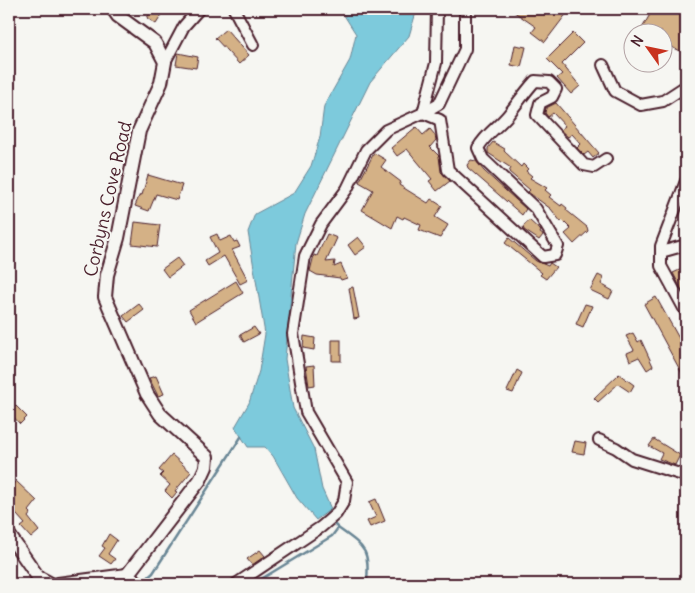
<svg xmlns="http://www.w3.org/2000/svg" width="695" height="593" font-family="Delius,sans-serif">
<style>
.water{fill:#7dcadc;stroke:#698695}
.lines{fill:none;stroke-linecap:round;stroke-linejoin:round}
.stream{stroke:#698695;stroke-width:2.5}
.building{fill:#d4b186;stroke:#4a1f2b}
.minor-casing{stroke:#4a1f2b;stroke-width:14}
.major-casing{stroke:#4a1f2b;stroke-width:16}
.minor{stroke:#f6f6f2;stroke-width:10}
.major{stroke:#f6f6f2;stroke-width:12}
.labels{text-anchor:middle;stroke-width:4;stroke-linejoin:round;paint-order:stroke}
.street-label{font-size:18px;fill:#4a1f2b;stroke:#f6f6f2}
</style>
<rect width="100%" height="100%" fill="#f6f6f2"/>
<filter id="ink" filterUnits="userSpaceOnUse"><feTurbulence type="fractalNoise" baseFrequency=".02" numOctaves="2"/><feDisplacementMap in="SourceGraphic" scale="10" xChannelSelector="R" yChannelSelector="G"/><feConvolveMatrix kernelMatrix="1 2 1 2 8 2 1 2 1" color-interpolation-filters="sRGB"/></filter>
<g filter="url(#ink)">
<!-- water -->
<polygon class="water" points="340,9 417,9 409,36 370,82 305,214 296,243 285,359 293,408 314,449 322,489 331,509 316,520 297,498 273,456 265,447 248,447 235,427 249,403 259,371 265,334 248,232 255,214 294,193 311,166 320,137 324,106 350,60 356,34"/>
<g class="lines">
<!-- stream -->
<g class="stream">
<path d="M338 528C367 549 369 549 367 584"/>
<polyline points="144,581 153,573 241,437"/>
<polyline points="253,584 332,536 338,528 332,522"/>
</g>
</g>
<!-- building -->
<g class="building">
<polygon points="152,9 163,13 156,24 147,18"/>
<polygon points="510,9 570,9 545,42 532,32 536,27"/>
<polygon points="653,9 686,9 686,49 684,53 662,43 662,32 640,32"/>
<polygon points="226,29 249,55 239,64 215,38"/>
<polygon points="573,33 583,43 562,64 580,86 571,94 557,78 562,74 547,59"/>
<polygon points="515,45 526,47 521,67 511,65"/>
<polygon points="178,53 198,57 196,68 176,65"/>
<polygon points="556,103 599,153 593,158 588,152 584,155 577,148 581,144 572,134 568,137 560,130 565,126 553,113 548,117 545,113 546,108"/>
<polygon points="416,127 423,135 430,129 435,135 436,140 430,147 439,156 441,172 450,181 437,191 429,181 432,179 407,149 397,156 391,148"/>
<polygon points="493,142 505,149 504,151 521,167 523,164 528,169 526,171 532,176 530,178 547,188 545,190 551,195 549,197 561,206 562,204 567,208 566,210 587,227 588,231 574,244 565,234 571,229 562,220 561,222 551,209 528,192 530,190 509,172 511,168 488,153 488,148"/>
<polygon points="374,153 386,160 381,167 401,182 399,185 428,203 431,199 442,206 435,217 448,225 440,238 419,230 421,225 404,217 403,219 397,216 392,228 362,210 373,190 359,182"/>
<polygon points="471,160 476,161 484,171 526,209 522,215 468,168 467,165"/>
<polygon points="148,175 182,185 177,200 156,194 149,211 135,206 140,194 142,195"/>
<polygon points="529,220 541,231 540,233 543,235 539,240 524,230 523,227"/>
<polygon points="135,222 160,225 157,247 132,244"/>
<polygon points="217,234 220,241 231,236 234,242 237,241 240,247 232,250 248,280 240,284 224,256 208,266 205,261 218,253 210,237"/>
<polygon points="327,234 337,238 326,262 335,261 334,267 341,264 347,278 341,280 340,278 317,275 310,271 314,255 317,256"/>
<polygon points="358,237 366,247 355,255 348,245"/>
<polygon points="509,238 536,261 548,266 550,263 556,267 546,279 540,275 542,273 505,243"/>
<polygon points="177,258 183,266 168,277 162,269"/>
<polygon points="686,267 686,298 673,273"/>
<polygon points="598,275 604,278 601,284 613,291 609,299 590,290"/>
<polygon points="236,281 243,293 196,322 189,310"/>
<polygon points="353,287 359,318 354,319 349,288"/>
<polygon points="656,297 686,351 686,381 644,304"/>
<polygon points="139,304 144,310 128,322 123,316"/>
<polygon points="585,304 592,306 583,327 576,324"/>
<polygon points="254,327 259,334 244,342 240,335"/>
<polygon points="633,333 638,342 641,340 653,366 647,370 639,357 630,361 627,353 634,350 626,336"/>
<polygon points="304,336 315,338 314,350 303,348"/>
<rect x="332" y="340" width="9" height="21"/>
<polygon points="314,365 315,385 309,386 306,366"/>
<polygon points="517,370 522,373 513,393 507,391"/>
<polygon points="619,374 634,385 630,392 618,384 598,402 594,398"/>
<polygon points="156,376 164,394 158,396 149,378"/>
<polygon points="9,399 27,417 20,424 9,412"/>
<polygon points="654,439 680,455 675,465 659,459 662,453 649,446"/>
<polygon points="575,441 586,443 584,454 572,452"/>
<polygon points="172,455 191,472 175,491 177,492 172,498 165,491 170,485 160,476 163,473 159,470"/>
<polygon points="16,481 37,501 29,511 31,513 28,517 39,531 31,538 21,527 25,524 9,506 9,489"/>
<polygon points="376,499 385,521 370,527 367,521 376,517 369,502"/>
<polygon points="109,534 117,540 108,554 115,559 111,564 99,556 105,548 102,546"/>
<polygon points="260,550 265,556 252,565 247,559"/>
</g>
<g class="lines">
<!-- minor casing -->
<g class="minor-casing">
<g id="minor">
<polyline points="234,9 253,45"/>
<path d="M465 9V49L439 104 423 113 440 120 448 170 543 257 555 255 558 246 536 209 483 159 478 148C486 134 498 127 508 115 517 104 525 92 535 81L549 82 556 89 552 97 540 103 537 115 584 165 594 167 606 159"/>
<polyline points="165,62 184,26 199,9"/>
<polyline points="603,65 615,91 641,105 663,101 686,86"/>
<polyline points="686,181 661,246 661,266 686,312"/>
<polyline points="661,252 686,245"/>
<polyline points="599,440 616,448 632,459 686,476"/>
<polyline points="236,584 321,527 336,514 344,501 347,482 306,412 293,334 305,256 321,224 347,189 366,150 386,130 423,113 436,63 437,9"/>
</g>
</g>
<!-- major casing -->
<g class="major-casing">
<g id="major">
<polyline points="113,9 118,16 155,43 165,62 161,83 139,131 118,238 107,275 105,297 147,394 160,414 207,457 206,467 200,480 127,575"/>
<polyline points="9,535 38,577 51,584"/>
<polyline points="58,584 127,575 140,584"/>
</g>
</g>
<!-- minor -->
<use href="#minor" class="minor"/>
<!-- major -->
<use href="#major" class="major"/>
</g>
</g>
<g class="labels">
<!-- street labels -->
<g class="street-label">
<text transform="translate(108 199) rotate(-77)" y="6">Corbyns Cove Road</text>
</g>
</g>
<!-- margin -->
<rect width="695" height="593" fill="none" stroke="#f6f6f2" stroke-width="30"/>
<rect x="15" y="15" width="665" height="563" fill="none" stroke="#4a1f2b" stroke-width="2" filter="url(#ink)"/>
<!-- north arrow -->
<g transform="translate(648 48) rotate(303)"><circle r="24" fill="#f6f6f2" stroke="#b1a0a2"/>
<path d="M0-4L9 19L0 12L-9 19Z" fill="#c8321e"/>
<text y="-8" font-size="14" font-weight="bold" text-anchor="middle" fill="#4a1f2b">N</text>
</g>
</svg>
